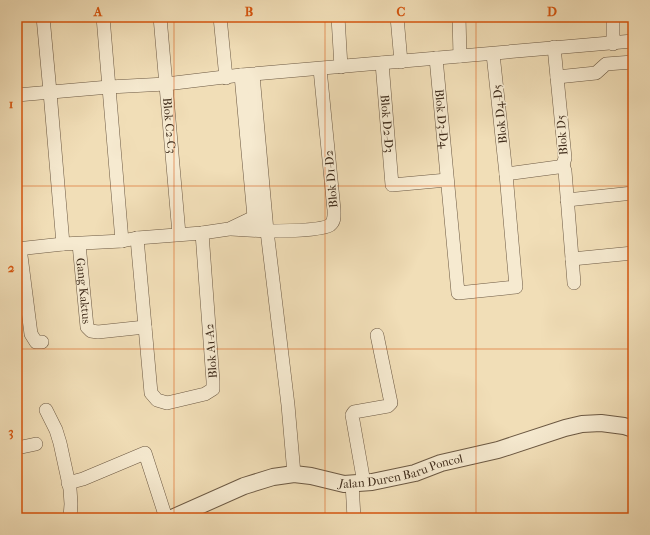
<svg xmlns="http://www.w3.org/2000/svg" width="650" height="535" font-family="'IM FELL French Canon',serif">
<style>
.lines{fill:none;stroke-linecap:round;stroke-linejoin:round}
.minor-casing{stroke:#6c5943;stroke-width:14}
.tertiary-casing{stroke:#6c5943;stroke-width:18}
.minor{stroke:#f6ead0;stroke-width:13}
.tertiary{stroke:#f6ead0;stroke-width:16}
.grid{fill:none;stroke:#d7550e;stroke-width:1;stroke-opacity:0.55}
.labels{text-anchor:middle;stroke-width:3;stroke-linejoin:round;paint-order:stroke}
.street-label{font-size:12px;fill:#402d1c;stroke:#f6ead0}
.neatline{fill:none;stroke:#d7550e;stroke-width:1.5}
.grid-label{font-size:13px;text-anchor:middle;font-weight:bold;fill:#d7550e}
</style>
<rect width="100%" height="100%" fill="#f1deb7"/>
<filter id="stains"><feTurbulence type="fractalNoise" baseFrequency=".005" numOctaves="4"/><feColorMatrix values="0 0 0 0 .2 0 0 0 0 .09 0 0 0 0 .02 0 0 0 .5 -.17"/></filter>
<radialGradient id="worn" r=".72"><stop offset=".6" stop-color="#630" stop-opacity="0"/><stop offset="1" stop-color="#630" stop-opacity=".3"/></radialGradient>
<g class="lines">
<!-- minor casing -->
<g class="minor-casing">
<g id="minor">
<polyline points="43,17 50,92 63,244"/>
<polyline points="103,17 122,241"/>
<path id="s1" d="M160 17 179 234"/>
<polyline points="220,17 226,78"/>
<polyline points="338,17 341,67"/>
<polyline points="397,17 401,62"/>
<polyline points="459,17 460,56"/>
<polyline points="613,17 613,44"/>
<path id="s2" d="M436 58 458 293 516 287 506 174 493 54"/>
<path id="s3" d="M382 63 392 185 447 180"/>
<polyline points="241,75 254,217 267,231 288,405 294,474"/>
<polyline points="557,77 596,73 606,64 633,62"/>
<polyline points="17,95 109,87 166,84 241,75 633,41"/>
<polyline points="563,165 565,171 574,283"/>
<polyline points="506,174 558,167 563,165 565,158 554,47"/>
<polyline points="567,200 633,193"/>
<polyline points="231,229 267,231 253,75"/>
<path d="M267 231C280 231 321 231 330 225 335 221 334 216 334 210L320 69"/>
<polyline points="137,238 151,393 157,400 167,403 205,394 213,389 213,381 202,233"/>
<path id="s4" d="M79 244 87 327 91 331 98 332 145 327"/>
<polyline points="20,248 31,334 36,342 42,342"/>
<polyline points="17,249 63,244 122,241 137,238 202,233 229,229 254,217"/>
<polyline points="572,259 633,253"/>
<polyline points="46,410 56,430 60,443 70,489 71,504 70,518"/>
<polyline points="17,448 36,444"/>
<polyline points="68,483 83,479 145,453 166,518"/>
<polyline points="352,483 354,518"/>
<polyline points="364,483 352,415 354,412 388,406 391,403 377,335"/>
</g>
</g>
<!-- tertiary casing -->
<g class="tertiary-casing">
<g id="tertiary">
<path id="s5" d="M172 518 244 486 273 477 294 474 311 476 344 484 372 482 415 473 441 463 498 450 565 428 582 424 601 423 624 426 633 429"/>
</g>
</g>
<!-- minor -->
<use href="#minor" class="minor"/>
<!-- tertiary -->
<use href="#tertiary" class="tertiary"/>
</g>
<!-- grid -->
<path class="grid" d="M174 17V518M325 17V518M476 17V518M17 186H633M17 349H633"/>
<g class="labels">
<!-- street labels -->
<g class="street-label">
<text transform="translate(500 114) rotate(-96)" y="4">Blok D4-D5</text>
<text dy="4" stroke="none"><textPath href="#s2" startOffset="61">Blok D3-D4</textPath></text>
<text dy="4" stroke="none"><textPath href="#s3" startOffset="61">Blok D2-D3</textPath></text>
<text dy="4" stroke="none"><textPath href="#s1" startOffset="109">Blok C2-C3</textPath></text>
<text transform="translate(562 135) rotate(-94)" y="4">Blok D5</text>
<text transform="translate(331 179) rotate(-95)" y="4">Blok D1-D2</text>
<text dy="4" stroke="none"><textPath href="#s4" startOffset="47">Gang Kaktus</textPath></text>
<text transform="translate(211 351) rotate(-94)" y="4">Blok A1-A2</text>
<text dy="4" stroke="none"><textPath href="#s5" startOffset="240">Jalan Duren Baru Poncol</textPath></text>
</g>
</g>
<!-- margin -->
<rect width="650" height="535" fill="none" stroke="#f1deb7" stroke-width="44"/>
<rect x="22" y="22" width="606" height="491" class="neatline"/>
<g class="grid-label">
<text x="98" y="16">A</text>
<text x="249" y="16">B</text>
<text x="401" y="16">C</text>
<text x="552" y="16">D</text>
<text x="11" y="108">1</text>
<text x="11" y="272">2</text>
<text x="11" y="436">3</text>
</g>
<rect width="100%" height="100%" filter="url(#stains)"/>
<rect width="100%" height="100%" fill="url(#worn)"/>
</svg>
